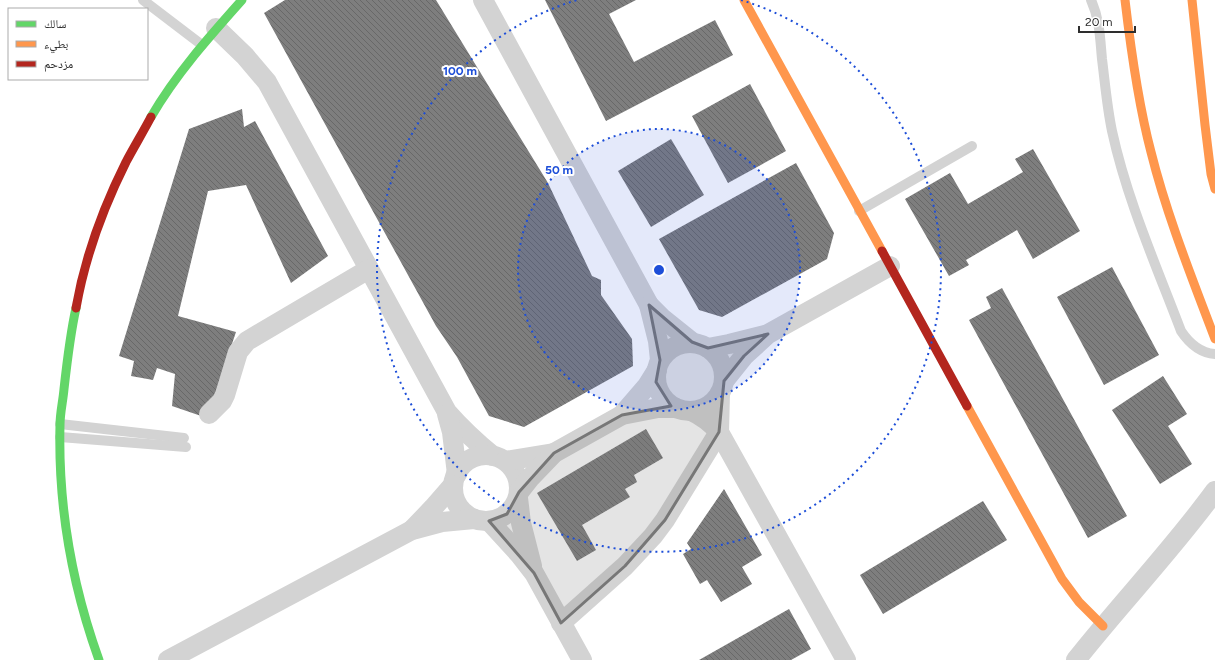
<svg xmlns="http://www.w3.org/2000/svg" width="1215" height="660" font-family="Figtree,'Noto Naskh Arabic',sans-serif">
<style>
.building{fill:url(#building-back-hatch)}
.lines{fill:none;stroke-linecap:round;stroke-linejoin:round}
.lane{stroke:#d3d3d3;stroke-width:10}
.street{stroke:#d3d3d3;stroke-width:20}
.fast{stroke:#63d668;stroke-width:9}
.slow{stroke:#ff974d;stroke-width:9}
.jam{stroke:#b3261e;stroke-width:9}
.marked{fill:#777;fill-opacity:0.2;stroke:#777;stroke-width:3;stroke-linejoin:round}
.ring{fill:none;stroke:#1d4ed8;stroke-width:2;stroke-dasharray:2 4}
.centre{fill:#1d4ed8;stroke:#fff;stroke-width:2}
.ring-label{font-size:12px;text-anchor:middle;font-weight:bold;fill:#1d4ed8;stroke:#fff;stroke-width:4;stroke-linejoin:round;paint-order:stroke}
</style>
<defs>
<pattern id="building-back-hatch" width="6" height="6" patternUnits="userSpaceOnUse"><rect width="6" height="6" fill="#7e7e7e"/><path d="M-1 5l2 2M0 0l6 6M5-1l2 2" fill="none" stroke="#686868"/></pattern>
</defs>
<rect width="100%" height="100%" fill="#fff"/>
<!-- building -->
<g class="building">
<polygon points="285,0 436,0 548,183 592,276 601,280 601,295 632,339 633,366 524,427 489,416 457,357 436,326 264,13"/>
<polygon points="545,0 636,0 609,14 634,62 715,20 733,55 606,121"/>
<polygon points="750,84 786,151 728,183 692,116"/>
<polygon points="242,109 244,127 255,121 328,256 291,283 246,185 208,191 178,316 236,332 207,418 172,406 175,374 157,368 153,380 131,376 134,361 119,356 189,129"/>
<polygon points="671,139 704,195 651,227 618,171"/>
<polygon points="1033,149 1080,231 1033,259 1017,230 966,260 969,265 949,276 905,199 950,173 968,204 1023,172 1015,159"/>
<polygon points="796,163 834,233 827,259 722,317 699,310 659,239"/>
<polygon points="1112,267 1159,355 1104,385 1057,297"/>
<polygon points="1002,288 1127,516 1088,538 969,320 991,308 986,297"/>
<polygon points="1163,376 1187,414 1168,426 1192,464 1160,484 1112,410"/>
<polygon points="646,429 663,458 634,475 637,482 625,489 630,497 582,525 596,550 577,561 537,493"/>
<polygon points="724,489 762,555 742,567 752,584 721,602 707,580 700,584 683,554 691,549 687,543"/>
<polygon points="983,501 1007,540 883,614 860,575"/>
<polygon points="789,609 811,649 791,660 699,660"/>
</g>
<g class="lines">
<!-- lane -->
<g class="lane">
<polyline points="143,0 202,45"/>
<path d="M1091 0C1100 20 1100 38 1102 59 1105 83 1107 107 1112 131 1127 200 1156 265 1181 331 1189 343 1200 353 1215 354"/>
<polyline points="859,211 972,146"/>
<polyline points="60,424 184,438"/>
<polyline points="60,437 186,447"/>
</g>
<!-- street -->
<g class="street">
<polyline points="483,0 649,305 658,341 660,360"/>
<path d="M216 28 245 56 267 82 447 412C461 428 476 442 493 456"/>
<polyline points="649,305 662,318 692,342"/>
<circle cx="690" cy="377" r="34"/>
<polyline points="708,348 729,344 765,335"/>
<polyline points="724,381 744,356 768,334 890,266"/>
<path d="M691 411C702 416 711 423 719 432L846 660"/>
<polyline points="209,414 222,401 225,395 238,352 247,341 369,269"/>
<polyline points="447,414 452,432 457,474"/>
<polyline points="622,415 647,386 657,370"/>
<circle cx="486" cy="488" r="33"/>
<polyline points="505,461 554,453"/>
<polyline points="519,492 530,478 554,453 622,415 658,408 676,408"/>
<polyline points="518,498 521,523 532,566"/>
<polyline points="489,521 520,555 534,573 582,660"/>
<polyline points="412,530 433,508 453,485"/>
<polyline points="561,623 625,566 653,536 665,520 719,432 720,393"/>
<polyline points="168,660 412,530 442,522 474,519"/>
<path d="M1076 660C1121 603 1172 550 1215 491"/>
</g>
<!-- fast -->
<g class="fast">
<path d="M151 117C176 74 209 37 242 0"/>
<path d="M76 308C70 335 67 362 64 389 63 401 60 413 60 425 58 505 72 585 99 660"/>
</g>
<!-- slow -->
<g class="slow">
<polyline points="744,0 882,251"/>
<path d="M1125 0C1131 51 1138 103 1151 152 1167 216 1192 278 1215 339"/>
<polyline points="1192,0 1205,125 1211,174 1215,189"/>
<polyline points="967,406 1062,579 1079,602 1103,626"/>
</g>
<!-- jam -->
<g class="jam">
<polyline points="882,251 967,406"/>
<path d="M76 308C85 257 103 208 126 162 134 147 143 132 151 117"/>
</g>
</g>
<!-- marked area -->
<path class="marked" d="M649 305 692 342 708 348 768 334 744 356 724 381 719 432 665 520 625 566 561 623 534 573 489 521 507 514 519 492 554 453 622 415 671 406 656 382 660 360Z"/>
<!-- distance rings -->
<circle cx="659" cy="270" r="141" fill="#1d4ed8" fill-opacity=".12"/>
<g class="ring">
<circle cx="659" cy="270" r="141"/>
<path d="M741 0A282 282 0 1 1 577 0"/>
</g>
<circle cx="659" cy="270" r="6" class="centre"/>
<g class="ring-label">
<text x="460" y="75">100 m</text>
<text x="559" y="174">50 m</text>
</g>
<!-- legend -->
<rect x="8" y="8" width="140" height="72" fill="#ffffff" stroke="#ababab"/>
<rect x="16" y="21" width="20" height="6" fill="#63d668" stroke="#ababab"/>
<text x="44" y="28" font-size="12" fill="#2e2e2e">سالك</text>
<rect x="16" y="41" width="20" height="6" fill="#ff974d" stroke="#ababab"/>
<text x="44" y="48" font-size="12" fill="#2e2e2e">بطيء</text>
<rect x="16" y="61" width="20" height="6" fill="#b3261e" stroke="#ababab"/>
<text x="44" y="68" font-size="12" fill="#2e2e2e">مزدحم</text>
<!-- scale -->
<path d="M1079 26v6h56v-6" fill="none" stroke="#2e2e2e" stroke-width="2"/>
<text x="1085" y="26" font-size="12" fill="#2e2e2e" stroke="#ffffff" stroke-width="3" paint-order="stroke">20 m</text>
</svg>
